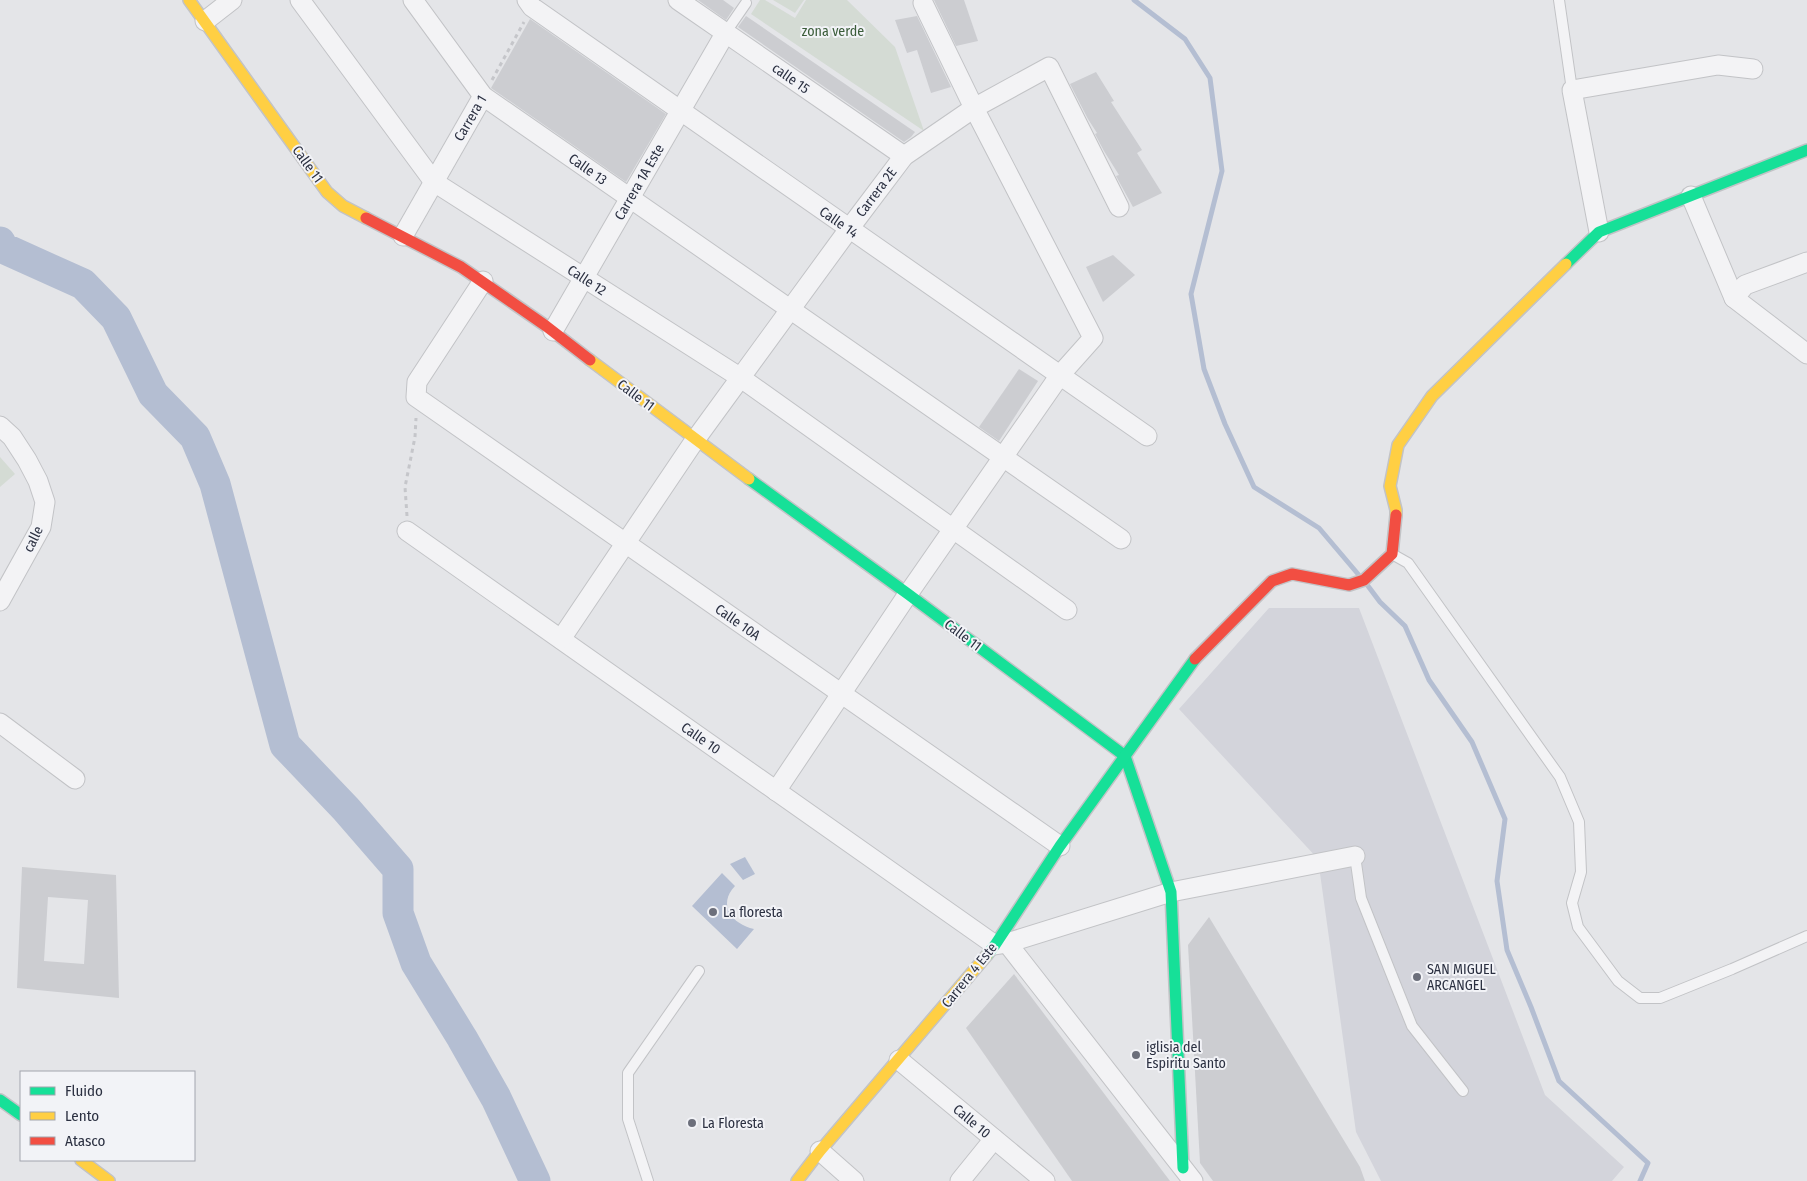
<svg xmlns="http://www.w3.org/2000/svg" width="1807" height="1181" font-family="'Fira Sans Condensed',sans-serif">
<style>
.built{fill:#d3d4db}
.green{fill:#d4dbd4}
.water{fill:#b4bed2}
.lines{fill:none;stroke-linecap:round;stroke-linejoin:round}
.stream{stroke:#b4bed2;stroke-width:5}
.river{stroke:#b4bed2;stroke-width:31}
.building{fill:#cccdd1;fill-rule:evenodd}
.lane-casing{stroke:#c2c3c6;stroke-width:12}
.street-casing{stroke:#c2c3c6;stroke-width:21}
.fast-casing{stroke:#c2c3c6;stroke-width:14}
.slow-casing{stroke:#c2c3c6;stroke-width:14}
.jam-casing{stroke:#c2c3c6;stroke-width:14}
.path{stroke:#c5c6ca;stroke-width:3;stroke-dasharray:4 4;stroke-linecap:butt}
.lane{stroke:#f3f3f5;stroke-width:10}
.street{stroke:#f3f3f5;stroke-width:19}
.fast{stroke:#16e098;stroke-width:11}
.slow{stroke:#ffcf43;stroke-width:11}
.jam{stroke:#f24e42;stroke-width:11}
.poi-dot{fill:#6c6f7b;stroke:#f2f3f7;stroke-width:2}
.labels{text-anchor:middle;stroke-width:4;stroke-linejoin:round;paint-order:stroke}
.park-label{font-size:14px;fill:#3a5c39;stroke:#f2f3f7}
.street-label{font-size:14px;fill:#2b3041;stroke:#f2f3f7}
.poi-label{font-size:14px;fill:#2b3041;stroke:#f2f3f7;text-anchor:start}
</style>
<rect width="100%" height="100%" fill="#e4e5e8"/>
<!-- built -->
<polygon class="built" points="1269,608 1359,608 1545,1095 1624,1167 1612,1181 1381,1181 1356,1132 1318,859 1179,709"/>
<!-- green -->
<g class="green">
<polygon points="760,0 765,0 795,18 806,0 847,0 895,47 924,131 751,14"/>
<polygon points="773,0 804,0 795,13"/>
<polygon points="0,457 15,474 0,487"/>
</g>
<!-- water -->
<g class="water">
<polygon points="745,857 755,874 743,880 730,864"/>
<path d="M722 873 735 886C717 905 732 924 754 929L737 949 692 906Z"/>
</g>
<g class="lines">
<!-- stream -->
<g class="stream">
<polyline points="1134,0 1185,39 1210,78 1222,171 1191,294 1204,369 1225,424 1254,487 1319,528 1358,574"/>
<polyline points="1368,586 1380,602 1405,626 1429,680 1472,742 1505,819 1497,881 1507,950 1531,1007 1559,1081 1648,1163 1640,1181"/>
</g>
<!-- river -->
<polyline class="river" points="0,242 3,248 83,284 116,318 153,394 195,437 215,484 285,745 346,809 398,869 398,913 416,963 462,1038 496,1098 535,1181"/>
</g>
<!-- building -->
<g class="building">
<polygon points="698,0 723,0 734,8 726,20"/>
<polygon points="934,0 964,0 978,41 956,46"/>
<polygon points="746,16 915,132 911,137 904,142 738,27"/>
<polygon points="917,16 951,87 931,93 917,50 907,53 895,20"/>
<polygon points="530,19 666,114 626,182 491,88"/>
<polygon points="1096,72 1114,101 1111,102 1142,150 1137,153 1162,193 1133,207 1116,176 1119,175 1104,151 1095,134 1097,133 1088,119 1070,84"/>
<polygon points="1113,255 1135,275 1103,302 1086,267"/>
<polygon points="1019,369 1038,381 999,441 979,427"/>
<path d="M22 867 116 875 119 998 17 988ZM48 897 88 900 84 964 44 961Z"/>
<polygon points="1209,917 1360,1167 1365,1181 1213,1181 1200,1163 1188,945"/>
<polygon points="1014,974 1170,1181 1072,1181 966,1028"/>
</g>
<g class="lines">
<!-- lane casing -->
<g class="lane-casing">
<g id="lane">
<polyline points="1559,0 1572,90"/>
<polyline points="726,32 746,3"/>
<polyline points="1392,554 1408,563 1560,777 1579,822 1581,872 1572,903 1578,927 1618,981 1640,998 1660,998 1732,969 1807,936"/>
<polyline points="1355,856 1361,898 1412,1026 1463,1091"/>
<polyline points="648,1181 628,1119 628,1073 699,971"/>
</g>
</g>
<!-- street casing -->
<g class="street-casing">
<g id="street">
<polyline points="300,0 434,182 741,378 1067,610"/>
<polyline points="413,0 483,96 1121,539"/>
<polyline points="527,0 532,7 1147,436"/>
<polyline points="678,0 904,156"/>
<polyline points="205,21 232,0"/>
<polyline points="1691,196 1734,298 1807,354"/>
<polyline points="1599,232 1572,90 1718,65 1753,69"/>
<polyline points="403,236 483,96"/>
<polyline points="483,281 417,382 416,397 1060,846"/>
<polyline points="1734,298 1745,285 1807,262"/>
<polyline points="553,331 726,32"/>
<polyline points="0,426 12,437 27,460 38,481 45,502 41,527 0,601"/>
<polyline points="407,531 995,945 1007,943 1193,1181"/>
<polyline points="561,639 695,440 849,229 904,156 974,108 923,3"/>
<polyline points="0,723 75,779"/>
<polyline points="776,791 908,594 1060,375 1093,338 974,108 1049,67 1119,207"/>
<polyline points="1007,943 1171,892 1355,856"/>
<polyline points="899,1060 1045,1181"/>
<polyline points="820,1151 854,1181"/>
<polyline points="960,1181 994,1139"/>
</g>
</g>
<!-- fast casing -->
<g class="fast-casing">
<g id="fast">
<polyline points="1566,264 1599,232 1807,150"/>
<polyline points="749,479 908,594 1125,756"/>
<polyline points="1125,756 1171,892 1183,1168"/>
<polyline points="987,955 995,945 1060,846 1195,659"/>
<polyline points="0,1100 21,1115"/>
</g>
</g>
<!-- slow casing -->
<g class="slow-casing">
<g id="slow">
<polyline points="189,0 327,192 343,206 366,218"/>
<polyline points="590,360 749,479"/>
<polyline points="1396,515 1396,510 1390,486 1398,445 1432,396 1566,264"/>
<polyline points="81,1160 109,1181"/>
<polyline points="797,1181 820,1151 987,955"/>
</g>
</g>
<!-- jam casing -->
<g class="jam-casing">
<g id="jam">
<polyline points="366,218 461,267 546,326 590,360"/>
<polyline points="1195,659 1272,581 1292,574 1349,585 1364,580 1392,554 1396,515"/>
</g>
</g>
<!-- path -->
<g class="path">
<polyline points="492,80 524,22"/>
<polyline points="407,516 405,487 415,437 416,418"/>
</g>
<!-- lane -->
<use href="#lane" class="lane"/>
<!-- street -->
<use href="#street" class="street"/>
<!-- fast -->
<use href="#fast" class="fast"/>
<!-- slow -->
<use href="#slow" class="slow"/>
<!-- jam -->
<use href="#jam" class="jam"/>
</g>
<!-- markers -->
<g class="poi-dot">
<circle cx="713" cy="912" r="5"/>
<circle cx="1417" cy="977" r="5"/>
<circle cx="1136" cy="1055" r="5"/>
<circle cx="692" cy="1123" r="5"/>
</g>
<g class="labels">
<!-- park labels -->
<g class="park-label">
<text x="833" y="36">zona verde</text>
</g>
<!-- street labels -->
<g class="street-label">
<text transform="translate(791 78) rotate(35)" y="5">calle 15</text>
<text transform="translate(470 118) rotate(-60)" y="5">Carrera 1</text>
<text transform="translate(308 164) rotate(54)" y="5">Calle 11</text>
<text transform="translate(588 169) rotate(35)" y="5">Calle 13</text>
<text transform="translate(639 182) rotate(-60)" y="5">Carrera 1A Este</text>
<text transform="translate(876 192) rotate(-53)" y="5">Carrera 2E</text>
<text transform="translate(839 222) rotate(35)" y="5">Calle 14</text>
<text transform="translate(587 280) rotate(33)" y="5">Calle 12</text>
<text transform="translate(636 395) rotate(37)" y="5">Calle 11</text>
<text transform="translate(33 539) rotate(-64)" y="5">calle</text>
<text transform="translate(738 622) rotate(35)" y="5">Calle 10A</text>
<text transform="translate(963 635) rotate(37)" y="5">Calle 11</text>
<text transform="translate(701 738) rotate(35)" y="5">Calle 10</text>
<text transform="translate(969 975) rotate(-51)" y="5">Carrera 4 Este</text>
<text transform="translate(972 1121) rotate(40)" y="5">Calle 10</text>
</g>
<!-- poi labels -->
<g class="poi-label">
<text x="723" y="917">La floresta</text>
<text x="1427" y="974">SAN MIGUEL<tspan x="1427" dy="16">ARCANGEL</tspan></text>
<text x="1146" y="1052">iglisia del<tspan x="1146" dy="16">Espiritu Santo</tspan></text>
<text x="702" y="1128">La Floresta</text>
</g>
</g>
<!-- legend -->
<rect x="20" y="1071" width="175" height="90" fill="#f2f3f7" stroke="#a2a5ae"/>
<rect x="30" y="1087" width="25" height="8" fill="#16e098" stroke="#a2a5ae"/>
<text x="65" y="1096" font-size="15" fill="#2b3041">Fluido</text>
<rect x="30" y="1112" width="25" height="8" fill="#ffcf43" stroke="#a2a5ae"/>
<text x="65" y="1121" font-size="15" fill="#2b3041">Lento</text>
<rect x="30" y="1137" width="25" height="8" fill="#f24e42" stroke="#a2a5ae"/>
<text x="65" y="1146" font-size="15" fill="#2b3041">Atasco</text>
</svg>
